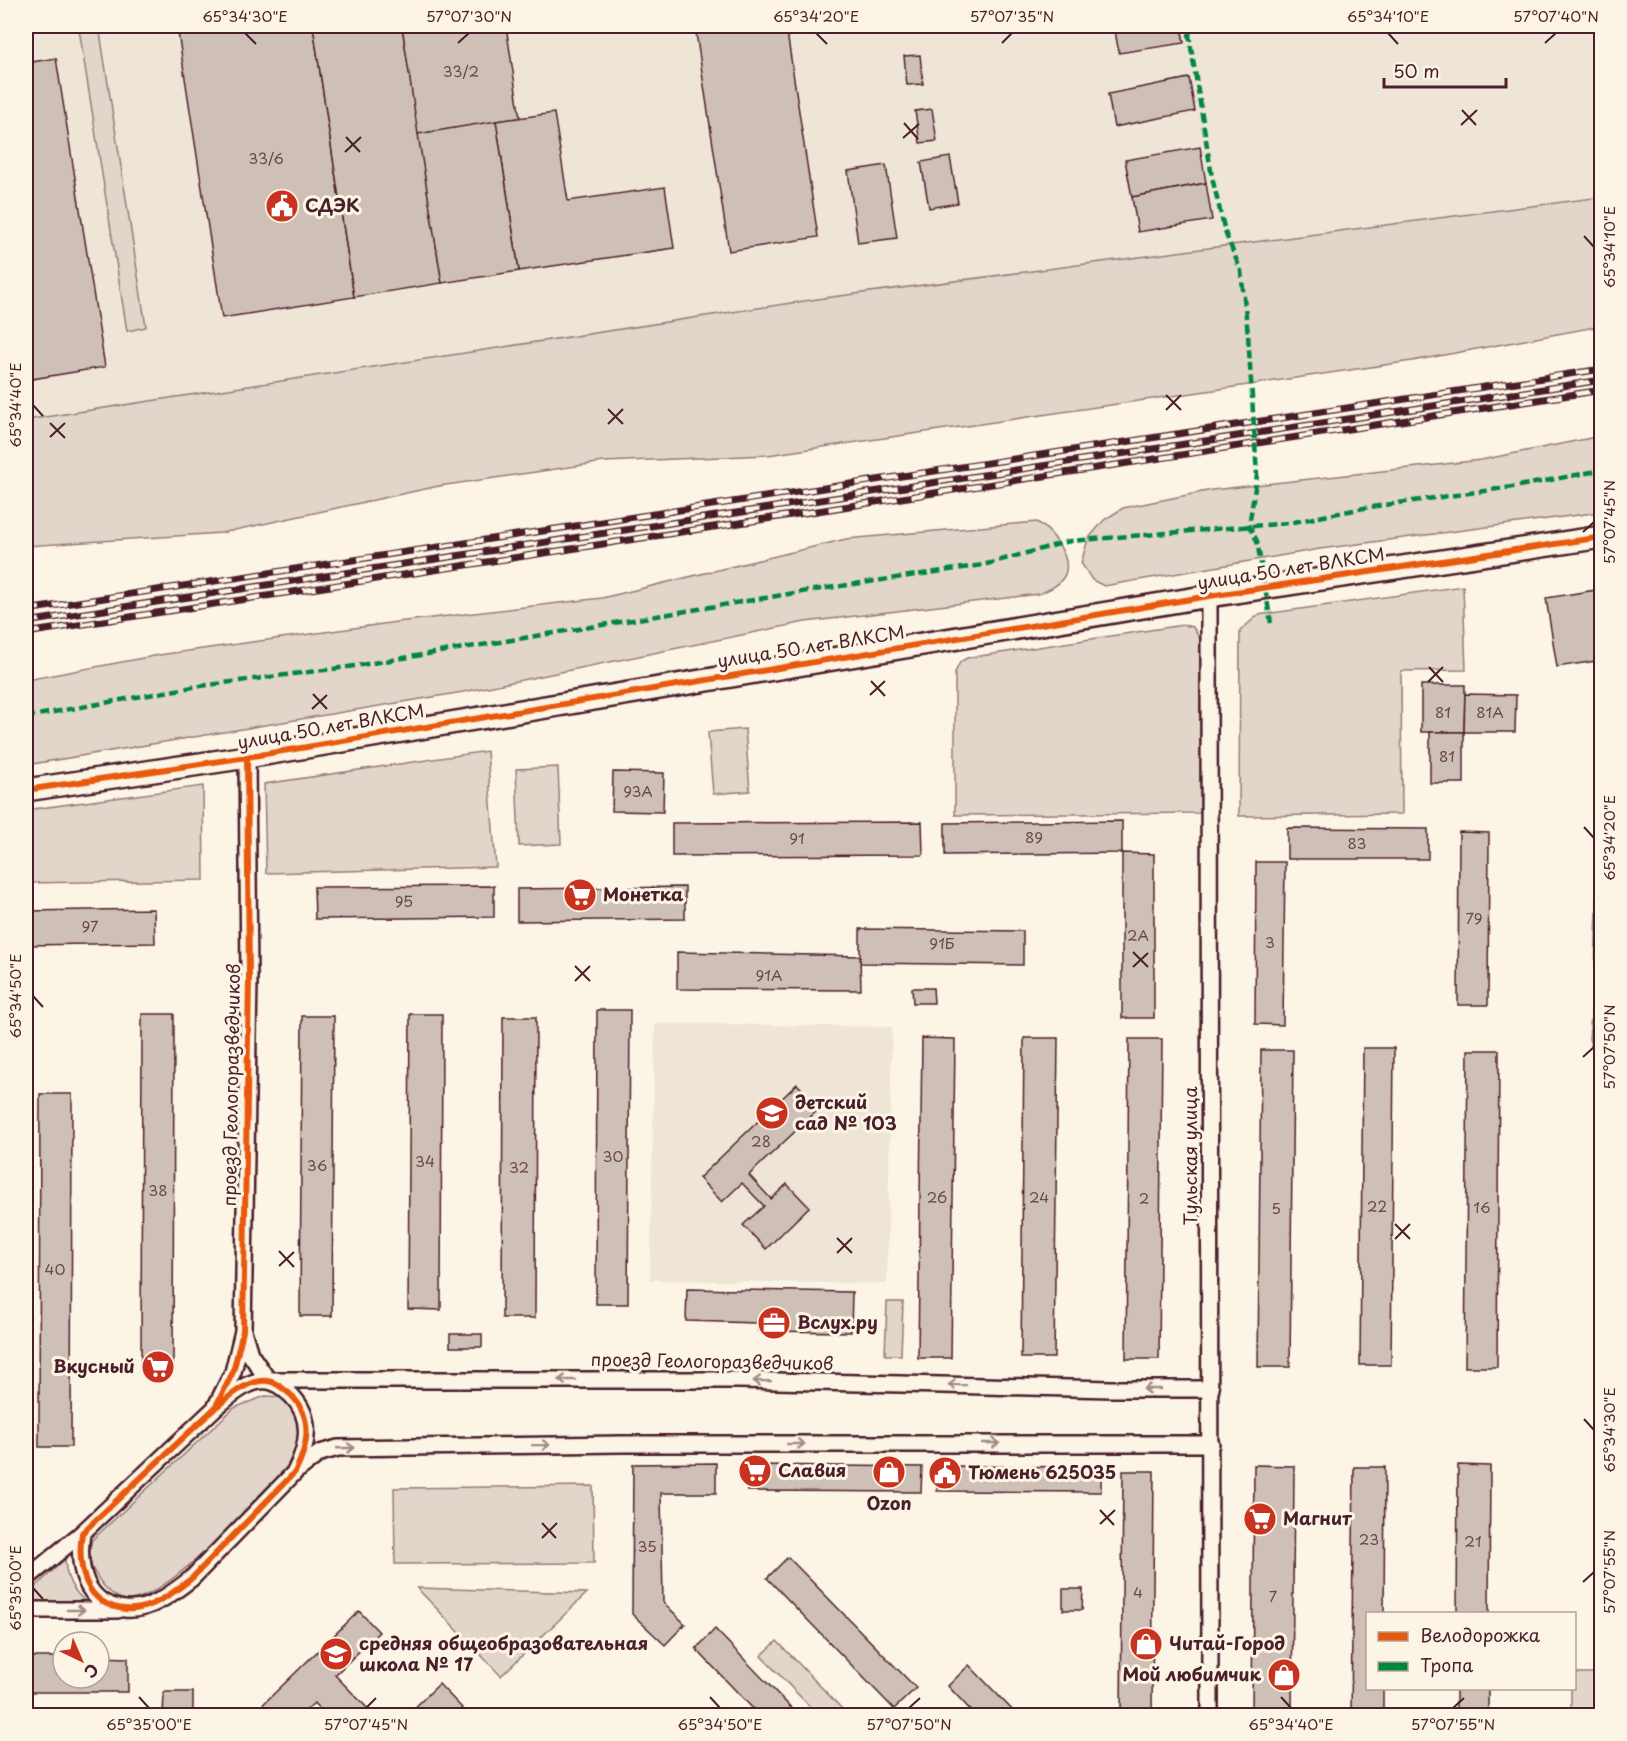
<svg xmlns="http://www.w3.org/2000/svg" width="1627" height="1741" font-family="'Playpen Sans',sans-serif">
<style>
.built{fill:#eee5d7}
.green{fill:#e2d5ca;stroke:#967a7a;stroke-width:1.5}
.water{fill:#c0aca5;stroke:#917474;stroke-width:1.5}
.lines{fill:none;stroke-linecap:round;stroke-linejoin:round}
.shore{stroke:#79575c;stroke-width:1.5}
.building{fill:#cfc0b7;stroke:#4a1f2b;stroke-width:1.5}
.street-casing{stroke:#4a1f2b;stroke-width:20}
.secondary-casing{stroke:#4a1f2b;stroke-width:26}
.street{stroke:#fcf5e5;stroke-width:15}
.secondary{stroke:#fcf5e5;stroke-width:21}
.rail-casing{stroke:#4a1f2b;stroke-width:7}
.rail{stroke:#fcf5e5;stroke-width:4.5;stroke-dasharray:14;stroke-linecap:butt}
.quiet{stroke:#00873e;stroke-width:4.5;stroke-dasharray:9 4.5;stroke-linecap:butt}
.cycleway-casing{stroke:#fcf5e5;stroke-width:10}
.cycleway{stroke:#e8590c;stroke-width:6}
.oneway{stroke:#a38a88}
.ticks{fill:none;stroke:#4a1f2b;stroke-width:2}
.labels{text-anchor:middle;stroke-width:6;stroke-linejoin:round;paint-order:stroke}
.number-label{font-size:15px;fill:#6b474e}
.poi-label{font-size:18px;font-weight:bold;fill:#4a1f2b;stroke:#fcf5e5;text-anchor:start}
.street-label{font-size:18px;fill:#4a1f2b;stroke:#fcf5e5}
.neatline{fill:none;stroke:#4a1f2b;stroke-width:2}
.ticks-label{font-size:15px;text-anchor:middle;fill:#4a1f2b}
</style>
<rect width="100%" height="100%" fill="#fcf5e5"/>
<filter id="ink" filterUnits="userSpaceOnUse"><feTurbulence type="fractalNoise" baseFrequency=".0167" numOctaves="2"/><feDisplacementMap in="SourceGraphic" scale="12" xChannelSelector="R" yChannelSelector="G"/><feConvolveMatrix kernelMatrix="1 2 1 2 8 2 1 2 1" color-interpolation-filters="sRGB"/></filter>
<g filter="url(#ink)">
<!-- built -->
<g class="built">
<polygon points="26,26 1601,26 1601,220 26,472"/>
<polygon points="655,1023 892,1027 887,1284 650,1280"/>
</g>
<!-- green -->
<g class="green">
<polygon points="83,26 99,26 146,327 127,331 79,29"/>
<polygon points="1601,197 1601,326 1412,361 768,455 604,462 439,486 221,533 26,546 26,420 824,298"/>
<polygon points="1601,436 1601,512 1320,549 1104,586 1092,580 1081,563 1088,539 1104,520 1123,508 1212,490 1481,460"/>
<path d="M1037 522C1052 531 1075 560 1063 578 1057 587 1048 590 1039 594L805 622 463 692 26 765V680L159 655 397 622 602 598 846 539Z"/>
<polygon points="1463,586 1466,670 1401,671 1402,814 1239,816 1240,631 1258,615"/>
<polygon points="1183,625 1193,627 1200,639 1203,813 955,815 955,673 960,662 967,658"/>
<polygon points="745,729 750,791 713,794 708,732"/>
<polygon points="487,751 496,867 266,873 264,784"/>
<polygon points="558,767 561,844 519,846 516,769"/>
<polygon points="203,786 204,880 26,883 26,810"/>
<polygon points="887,1302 903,1302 901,1355 885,1355"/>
<path d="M265 1396C279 1396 287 1398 295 1412 303 1428 296 1449 288 1464 282 1475 269 1485 260 1495 235 1522 167 1596 130 1600 119 1601 106 1590 100 1581 90 1567 87 1557 92 1540L234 1408Z"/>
<polygon points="593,1486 594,1563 395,1564 394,1488"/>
<path d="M65 1559C66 1579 72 1590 87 1603H26V1596Z"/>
<polygon points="417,1588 587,1593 501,1676"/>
<polygon points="777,1641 847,1714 845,1715 818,1715 761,1656"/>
<polygon points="1575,1673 1601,1673 1601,1715 1571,1715 1571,1689 1574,1688"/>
</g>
<!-- water -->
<polygon class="water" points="1601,787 1602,1061 1601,1061 1594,1053 1589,1039 1595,971"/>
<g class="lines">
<!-- shore -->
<polyline class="shore" points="1602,930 1601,972 1595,1038 1602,1052"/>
</g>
<!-- building -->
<g class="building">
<polygon points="177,26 313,26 354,297 222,318"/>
<polygon points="313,26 402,26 442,283 354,297"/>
<polygon points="402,26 506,26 520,118 418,134"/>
<polygon points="695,26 786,26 818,237 729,251"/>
<polygon points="1114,26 1181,26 1184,43 1119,53"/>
<polygon points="920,55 923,84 907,85 904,56"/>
<polygon points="56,58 105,367 26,380 26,63"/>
<polygon points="1189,78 1195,111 1114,127 1108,94"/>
<polygon points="932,109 937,141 920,143 915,111"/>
<polygon points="554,113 568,201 665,187 674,248 519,271 496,121"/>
<polygon points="496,121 519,271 442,283 418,134"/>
<polygon points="1200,147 1206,183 1132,197 1125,160"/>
<polygon points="950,157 958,203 929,208 921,162"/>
<polygon points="886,165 897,238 858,243 848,171"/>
<polygon points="1206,183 1212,220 1138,232 1132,197"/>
<polygon points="1602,589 1602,660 1557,667 1546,598"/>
<polygon points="1421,685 1465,685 1464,732 1421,732"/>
<polygon points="1465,694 1516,695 1515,732 1464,732"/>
<rect x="1430" y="732" width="34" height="51"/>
<polygon points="613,772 664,773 663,812 612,811"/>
<polygon points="1122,821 1122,853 945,855 945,823"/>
<polygon points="922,822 923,855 672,856 672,823"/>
<polygon points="1287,828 1428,829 1428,859 1287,859"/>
<polygon points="1459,832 1489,833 1488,1005 1458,1005"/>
<polygon points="1122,853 1154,854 1154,1018 1122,1018"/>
<polygon points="1256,862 1285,862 1283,1025 1255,1024"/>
<polygon points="494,886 494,917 315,919 314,887"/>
<polygon points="685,887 685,919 517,921 517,889"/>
<polygon points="154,909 155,943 26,945 26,911"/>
<polygon points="860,929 1023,931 1023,965 860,963"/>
<polygon points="677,952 860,956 861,990 677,989"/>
<polygon points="912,988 933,988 934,1003 913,1003"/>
<polygon points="597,1010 630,1010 628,1304 596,1304"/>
<polygon points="142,1014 174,1014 173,1368 141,1368"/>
<polygon points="410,1014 442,1014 441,1310 408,1309"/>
<polygon points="302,1016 334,1016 332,1316 300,1316"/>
<polygon points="503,1017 536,1017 535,1318 502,1318"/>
<polygon points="922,1038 955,1039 951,1358 918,1358"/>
<polygon points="1024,1038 1058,1038 1054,1358 1021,1358"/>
<polygon points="1129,1039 1162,1039 1159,1359 1126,1359"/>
<polygon points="1363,1048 1394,1048 1391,1365 1360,1365"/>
<polygon points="1261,1050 1293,1050 1290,1367 1258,1367"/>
<polygon points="1468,1050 1499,1050 1497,1367 1465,1367"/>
<polygon points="797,1084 820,1108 749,1175 771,1199 787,1184 809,1207 766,1249 743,1225 764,1206 742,1183 722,1202 699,1178"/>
<polygon points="40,1094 72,1094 71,1447 39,1447"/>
<polygon points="687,1289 852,1292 851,1332 758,1331 758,1323 686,1321"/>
<rect x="450" y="1334" width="32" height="13"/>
<polygon points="716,1463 716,1493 661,1493 663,1602 685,1624 665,1645 632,1614 633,1464"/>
<polygon points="749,1465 922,1467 921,1492 748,1491"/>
<polygon points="1254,1465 1294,1466 1292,1716 1252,1715"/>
<polygon points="1458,1465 1490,1466 1489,1614 1457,1614"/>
<polygon points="938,1466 1101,1467 1101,1492 937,1491"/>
<polygon points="1354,1467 1385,1467 1384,1614 1368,1614 1368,1688 1383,1688 1383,1714 1351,1714"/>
<polygon points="1123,1471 1154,1471 1152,1716 1121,1716"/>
<polygon points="788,1557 916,1688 894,1709 767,1578"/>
<polygon points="1063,1589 1083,1589 1082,1610 1063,1610"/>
<polygon points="359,1611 379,1632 335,1675 375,1716 326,1716 314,1703 300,1716 251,1716"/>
<polygon points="715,1629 799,1716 760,1716 696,1649"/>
<polygon points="26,1657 63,1657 63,1678 99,1678 99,1657 128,1658 128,1692 26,1692"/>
<polygon points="969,1665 1018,1716 976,1716 948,1686"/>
<polygon points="439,1684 462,1708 455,1716 406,1716"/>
<rect x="1456" y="1688" width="32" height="26"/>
<polygon points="164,1692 193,1692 193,1716 163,1716"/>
</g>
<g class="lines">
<!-- street casing -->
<g class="street-casing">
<g id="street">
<polyline points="1209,596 1210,1716"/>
<polyline points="243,1331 250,1354 268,1380 738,1380 1111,1389 1211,1389"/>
<path d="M215 1408C229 1397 249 1378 268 1381 277 1382 285 1390 291 1395 314 1418 308 1446 295 1472L192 1578C174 1592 149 1612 125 1609 84 1605 77 1566 82 1533L215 1408 233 1372 243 1331 249 979 247 757"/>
<polyline points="299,1469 320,1453 338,1448 622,1444 1211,1444"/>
<polyline points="26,1579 82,1533"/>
<polyline points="26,1610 118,1610"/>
</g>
</g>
<!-- secondary casing -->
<g class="secondary-casing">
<polyline id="secondary" points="26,790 247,757 1209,596 1602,537"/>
</g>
<!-- street -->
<use href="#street" class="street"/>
<!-- secondary -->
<use href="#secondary" class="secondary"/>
<!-- rail casing -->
<g class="rail-casing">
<g id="rail">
<polyline points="26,610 1602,369"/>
<polyline points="26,622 1602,380"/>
<polyline points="26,633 1602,390"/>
</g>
</g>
<!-- rail -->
<use href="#rail" class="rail"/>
<!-- quiet -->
<g class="quiet">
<polyline points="1201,26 1191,30 1189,35 1212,177 1225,232 1241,271 1248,334 1257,475 1249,526 1257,541 1271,623"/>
<polyline points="26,717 193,687 355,666 801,592 983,565 1070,541 1289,523 1364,508 1519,486 1602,470"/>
</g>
<!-- cycleway casing -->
<g class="cycleway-casing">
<g id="cycleway">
<polyline points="26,790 247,757 1209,596 1602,537"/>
<path d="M215 1408C229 1397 249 1378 268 1381 277 1382 285 1390 291 1395 314 1418 308 1446 295 1472L192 1578C174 1592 149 1612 125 1609 84 1605 77 1566 82 1533L215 1408 233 1372 243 1331 249 979 247 757"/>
</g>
</g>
<!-- cycleway -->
<use href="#cycleway" class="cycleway"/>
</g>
<!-- one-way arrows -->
<defs><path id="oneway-shaft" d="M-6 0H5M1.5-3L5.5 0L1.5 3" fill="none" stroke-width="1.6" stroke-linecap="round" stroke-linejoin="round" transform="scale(1.5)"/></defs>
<g class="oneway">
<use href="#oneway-shaft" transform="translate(567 1380) rotate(-180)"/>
<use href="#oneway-shaft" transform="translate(762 1381) rotate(-179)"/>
<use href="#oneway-shaft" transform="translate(957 1385) rotate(-179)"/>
<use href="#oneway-shaft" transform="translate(1152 1389) rotate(180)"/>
<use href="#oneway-shaft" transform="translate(991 1443)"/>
<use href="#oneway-shaft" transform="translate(796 1444)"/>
<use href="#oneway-shaft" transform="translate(541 1445) rotate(-1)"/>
<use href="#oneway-shaft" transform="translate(346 1448) rotate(-2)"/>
<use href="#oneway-shaft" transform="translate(76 1610)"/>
</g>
</g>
<!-- ticks -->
<path class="ticks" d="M245 33 256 44M816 33 827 44M1388 33 1398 44M458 43 469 33M1002 43 1012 33M1545 43 1556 33M1462 110 1476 125M904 123 918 139M1461 125 1477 110M346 137 360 152M903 138 919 124M345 152 361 137M1584 236 1594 247M1166 395 1181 410M33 405 43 416M608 409 623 424M1166 410 1181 395M50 423 65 438M608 424 623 409M50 437 65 423M1583 532 1594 522M1429 667 1443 682M871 681 885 696M1428 682 1443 667M313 694 327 709M870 695 885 681M312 709 327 695M1584 827 1594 838M1133 952 1148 967M575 966 590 981M1133 967 1148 953M575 981 590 966M33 996 43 1007M1583 1057 1594 1047M1395 1224 1410 1239M837 1238 852 1253M1395 1239 1410 1224M279 1251 294 1267M837 1253 852 1238M279 1266 294 1252M1584 1419 1594 1430M1100 1510 1114 1525M542 1523 556 1538M1100 1524 1115 1510M542 1538 557 1523M1583 1582 1594 1572M33 1588 43 1599M139 1697 149 1708M710 1697 720 1708M1281 1697 1291 1708M366 1708 376 1698M909 1708 920 1698M1453 1708 1464 1698"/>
<!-- icons -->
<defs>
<g id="civic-disc" transform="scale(1.725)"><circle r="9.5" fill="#c8321e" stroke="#fcf5e5"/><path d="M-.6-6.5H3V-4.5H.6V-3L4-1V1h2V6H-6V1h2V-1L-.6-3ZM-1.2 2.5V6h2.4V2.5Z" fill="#fff"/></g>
<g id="supermarket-disc" transform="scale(1.725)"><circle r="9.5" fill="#c8321e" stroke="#fcf5e5"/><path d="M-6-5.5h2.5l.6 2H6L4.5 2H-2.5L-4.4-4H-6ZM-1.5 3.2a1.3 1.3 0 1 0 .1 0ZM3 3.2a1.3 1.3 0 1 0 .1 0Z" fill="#fff"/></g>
<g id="school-disc" transform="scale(1.725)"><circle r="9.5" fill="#c8321e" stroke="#fcf5e5"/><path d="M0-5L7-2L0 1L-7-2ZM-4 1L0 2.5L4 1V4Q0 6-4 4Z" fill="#fff"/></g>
<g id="office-disc" transform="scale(1.725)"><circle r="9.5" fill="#c8321e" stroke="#fcf5e5"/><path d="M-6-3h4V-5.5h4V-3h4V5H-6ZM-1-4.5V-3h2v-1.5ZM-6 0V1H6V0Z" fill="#fff"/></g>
<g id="shop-disc" transform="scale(1.725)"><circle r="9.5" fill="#c8321e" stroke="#fcf5e5"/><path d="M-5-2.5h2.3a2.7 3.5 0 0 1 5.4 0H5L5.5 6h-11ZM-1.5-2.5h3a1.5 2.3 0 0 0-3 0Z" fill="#fff"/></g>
</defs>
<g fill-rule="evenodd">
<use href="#civic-disc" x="282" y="206"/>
<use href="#supermarket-disc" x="580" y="895"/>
<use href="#school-disc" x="772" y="1113"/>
<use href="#office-disc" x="774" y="1323"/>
<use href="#supermarket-disc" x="158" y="1367"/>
<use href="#supermarket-disc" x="755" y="1471"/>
<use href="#shop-disc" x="889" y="1472"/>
<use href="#civic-disc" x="945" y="1473"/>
<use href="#supermarket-disc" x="1260" y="1519"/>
<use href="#shop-disc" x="1146" y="1644"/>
<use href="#school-disc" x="336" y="1654"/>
<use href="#shop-disc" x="1284" y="1675"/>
</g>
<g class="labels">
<!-- number labels -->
<g class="number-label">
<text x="461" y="77">33/2</text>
<text x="266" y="164">33/6</text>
<text x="1443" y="718">81</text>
<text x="1490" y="718">81А</text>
<text x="1447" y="762">81</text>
<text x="638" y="797">93А</text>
<text x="1034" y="843">89</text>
<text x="797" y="844">91</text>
<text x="1357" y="849">83</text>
<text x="404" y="907">95</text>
<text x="1474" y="924">79</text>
<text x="90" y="932">97</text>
<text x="1138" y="941">2А</text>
<text x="1270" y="948">3</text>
<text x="942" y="949">91Б</text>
<text x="769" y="981">91А</text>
<text x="761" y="1147">28</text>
<text x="613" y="1162">30</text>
<text x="425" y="1167">34</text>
<text x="317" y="1171">36</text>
<text x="519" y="1173">32</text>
<text x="158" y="1196">38</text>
<text x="937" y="1203">26</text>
<text x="1039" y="1203">24</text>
<text x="1144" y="1204">2</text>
<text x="1377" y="1212">22</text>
<text x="1482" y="1213">16</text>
<text x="1276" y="1214">5</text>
<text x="55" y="1275">40</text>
<text x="1369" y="1545">23</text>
<text x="1473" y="1547">21</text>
<text x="647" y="1552">35</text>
<text x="1138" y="1598">4</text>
<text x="1273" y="1602">7</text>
</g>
<!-- poi labels -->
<g class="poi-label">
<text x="305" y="212">СДЭК</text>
<text x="603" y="901">Монетка</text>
<text x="795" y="1109">детский<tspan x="795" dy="21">сад № 103</tspan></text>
<text x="797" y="1329">Вслух.ру</text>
<text x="135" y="1373" text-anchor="end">Вкусный</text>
<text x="778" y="1477">Славия</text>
<text x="968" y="1479">Тюмень 625035</text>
<text x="889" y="1510" text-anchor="middle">Ozon</text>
<text x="1283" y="1525">Магнит</text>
<text x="359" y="1650">средняя общеобразовательная<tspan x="359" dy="21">школа № 17</tspan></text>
<text x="1169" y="1650">Читай-Город</text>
<text x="1261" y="1681" text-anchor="end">Мой любимчик</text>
</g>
<!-- street labels -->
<g class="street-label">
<text transform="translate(1291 569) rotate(-9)" y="6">улица 50 лет ВЛКСМ</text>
<text transform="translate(811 647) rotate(-9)" y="6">улица 50 лет ВЛКСМ</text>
<text transform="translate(331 727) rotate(-10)" y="6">улица 50 лет ВЛКСМ</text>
<text transform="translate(232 1085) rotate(-89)" y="6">проезд Геологоразведчиков</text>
<text transform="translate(1191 1156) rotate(-90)" y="6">Тульская улица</text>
<text transform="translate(712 1362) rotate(1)" y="6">проезд Геологоразведчиков</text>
</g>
</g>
<!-- margin -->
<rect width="1627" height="1741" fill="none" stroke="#fcf5e5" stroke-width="66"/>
<!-- legend -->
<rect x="1366" y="1612" width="210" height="78" fill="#fcf5e5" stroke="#b59f9b" stroke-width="1.5"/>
<rect x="1378" y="1632" width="30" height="9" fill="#e8590c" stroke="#b59f9b" stroke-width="1.5"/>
<text x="1420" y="1642" font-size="18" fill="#4a1f2b">Велодорожка</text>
<rect x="1378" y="1662" width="30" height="9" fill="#00873e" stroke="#b59f9b" stroke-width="1.5"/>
<text x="1420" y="1672" font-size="18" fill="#4a1f2b">Тропа</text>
<!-- north arrow -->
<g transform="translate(81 1660) rotate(136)"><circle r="28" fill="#fcf5e5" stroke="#b59f9b" stroke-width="1.5"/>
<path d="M0-4.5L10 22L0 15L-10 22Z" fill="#c8321e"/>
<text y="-9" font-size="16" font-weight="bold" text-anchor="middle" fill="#4a1f2b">С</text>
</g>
<!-- scale -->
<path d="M1384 78v9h122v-9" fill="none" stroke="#4a1f2b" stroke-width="3"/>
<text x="1393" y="78" font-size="18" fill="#4a1f2b" stroke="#fcf5e5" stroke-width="4.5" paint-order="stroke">50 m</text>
<rect x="33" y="33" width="1561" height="1675" class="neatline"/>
<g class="ticks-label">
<text x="245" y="22">65°34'30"E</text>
<text x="469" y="22">57°07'30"N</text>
<text x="816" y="22">65°34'20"E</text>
<text x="1012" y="22">57°07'35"N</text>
<text x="1388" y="22">65°34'10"E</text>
<text x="1556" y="22">57°07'40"N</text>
<text transform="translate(1610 247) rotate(-90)" y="5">65°34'10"E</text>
<text transform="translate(16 405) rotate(-90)" y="5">65°34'40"E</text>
<text transform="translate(1610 522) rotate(-90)" y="5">57°07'45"N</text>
<text transform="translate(1610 838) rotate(-90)" y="5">65°34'20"E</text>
<text transform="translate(16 996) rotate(-90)" y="5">65°34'50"E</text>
<text transform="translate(1610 1047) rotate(-90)" y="5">57°07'50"N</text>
<text transform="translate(1610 1430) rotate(-90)" y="5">65°34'30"E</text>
<text transform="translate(1610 1572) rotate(-90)" y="5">57°07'55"N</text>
<text transform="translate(16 1588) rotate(-90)" y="5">65°35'00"E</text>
<text x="149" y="1730">65°35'00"E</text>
<text x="366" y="1730">57°07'45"N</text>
<text x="720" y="1730">65°34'50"E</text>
<text x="909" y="1730">57°07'50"N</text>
<text x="1291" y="1730">65°34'40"E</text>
<text x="1453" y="1730">57°07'55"N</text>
</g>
</svg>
